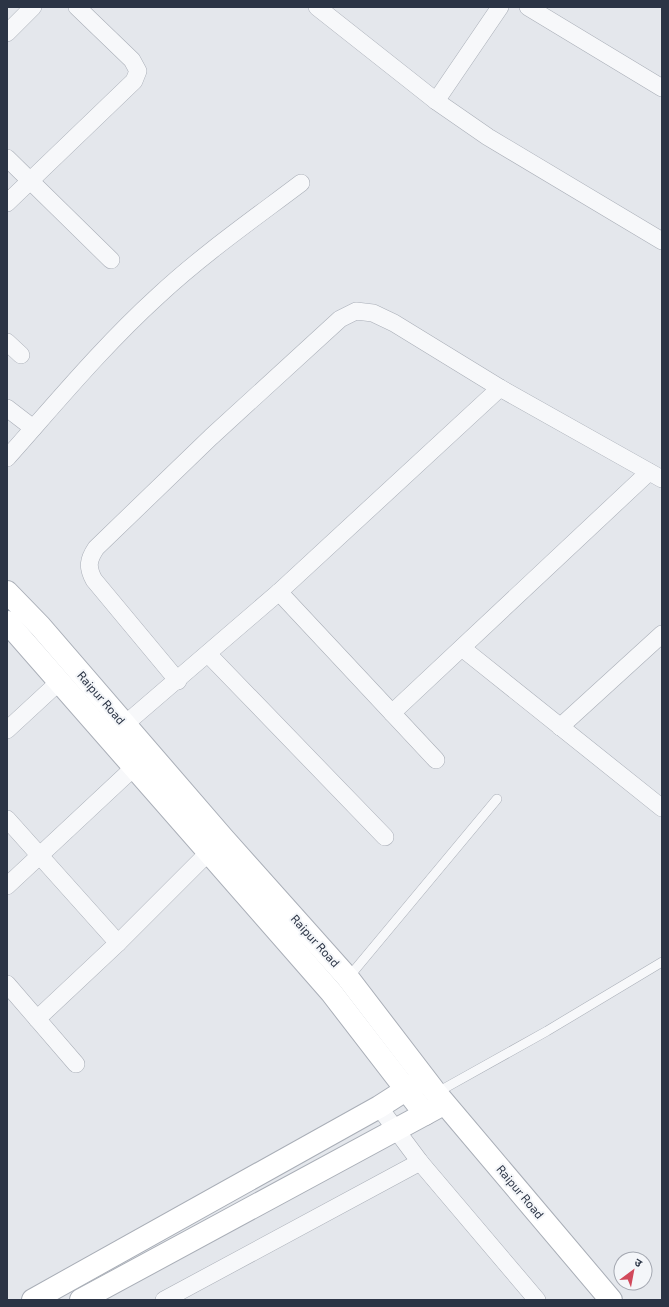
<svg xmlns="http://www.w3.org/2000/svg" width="669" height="1307" font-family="'Exo 2','Noto Sans Devanagari',sans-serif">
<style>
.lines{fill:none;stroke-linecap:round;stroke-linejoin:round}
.lane-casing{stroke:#a9aeb7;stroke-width:10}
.street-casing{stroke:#a9aeb7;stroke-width:18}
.secondary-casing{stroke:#a9aeb7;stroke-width:24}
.lane{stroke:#f7f8fa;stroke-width:9}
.street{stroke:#f7f8fa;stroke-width:17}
.secondary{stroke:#fff;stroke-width:22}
.labels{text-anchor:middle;stroke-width:4;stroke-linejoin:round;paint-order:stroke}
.street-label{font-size:12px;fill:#2b3445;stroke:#f4f6f9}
</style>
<rect width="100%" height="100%" fill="#e4e7ec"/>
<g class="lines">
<!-- lane casing -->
<g class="lane-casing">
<g id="lane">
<polyline points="348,978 497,799"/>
<polyline points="436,1093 547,1031 662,962"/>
</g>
</g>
<!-- street casing -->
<g class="street-casing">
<g id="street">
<polyline points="317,7 436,101 488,137 662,241"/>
<polyline points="528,7 662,88"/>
<polyline points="7,33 33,7"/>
<polyline points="436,101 500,7"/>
<polyline points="7,158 111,260"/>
<polyline points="7,203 134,81 138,71 132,60 77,7"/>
<polyline points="7,342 21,355"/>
<polyline points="7,408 33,428"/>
<path d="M7 458C56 403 103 346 158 296 202 255 252 220 301 183"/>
<polyline points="279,592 436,760"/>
<polyline points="462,648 662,808"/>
<polyline points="208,654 385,837"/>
<path d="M178 681 94 580C87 567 88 560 96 548L211 437 340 319 356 311 373 313 394 323 500 388 662 479"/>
<polyline points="392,713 649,472"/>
<polyline points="560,727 662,634"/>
<polyline points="7,730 59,682"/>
<polyline points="116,732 279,592 500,388"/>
<polyline points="7,819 118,943"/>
<polyline points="7,886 143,759"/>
<polyline points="7,984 76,1064"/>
<polyline points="37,1019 118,943 208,853"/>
<polyline points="379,1107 420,1162 537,1300"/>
<polyline points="164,1300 420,1162"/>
</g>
</g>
<!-- secondary casing -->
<g class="secondary-casing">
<g id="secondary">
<polyline points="7,592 40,626 223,838 348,978 436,1093 611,1300"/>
<polyline points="7,622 331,992 425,1114"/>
<polyline points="33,1300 379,1107 418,1082"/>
<polyline points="81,1300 436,1108"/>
</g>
</g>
<!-- lane -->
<use href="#lane" class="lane"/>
<!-- street -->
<use href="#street" class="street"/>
<!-- secondary -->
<use href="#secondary" class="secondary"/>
</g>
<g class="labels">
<!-- street labels -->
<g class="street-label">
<text transform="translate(101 698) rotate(49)" y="4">Raipur Road</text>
<text transform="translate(315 941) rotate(48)" y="4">Raipur Road</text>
<text transform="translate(520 1192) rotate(50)" y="4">Raipur Road</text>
</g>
</g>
<!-- border -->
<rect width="669" height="1307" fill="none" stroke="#2b3445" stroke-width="16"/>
<!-- north arrow -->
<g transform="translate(633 1271) rotate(32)"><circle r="19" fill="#f4f6f9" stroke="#a4a8b1"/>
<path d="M0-3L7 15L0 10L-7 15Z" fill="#d1495b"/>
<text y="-6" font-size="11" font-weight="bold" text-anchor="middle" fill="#2b3445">उ</text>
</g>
</svg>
